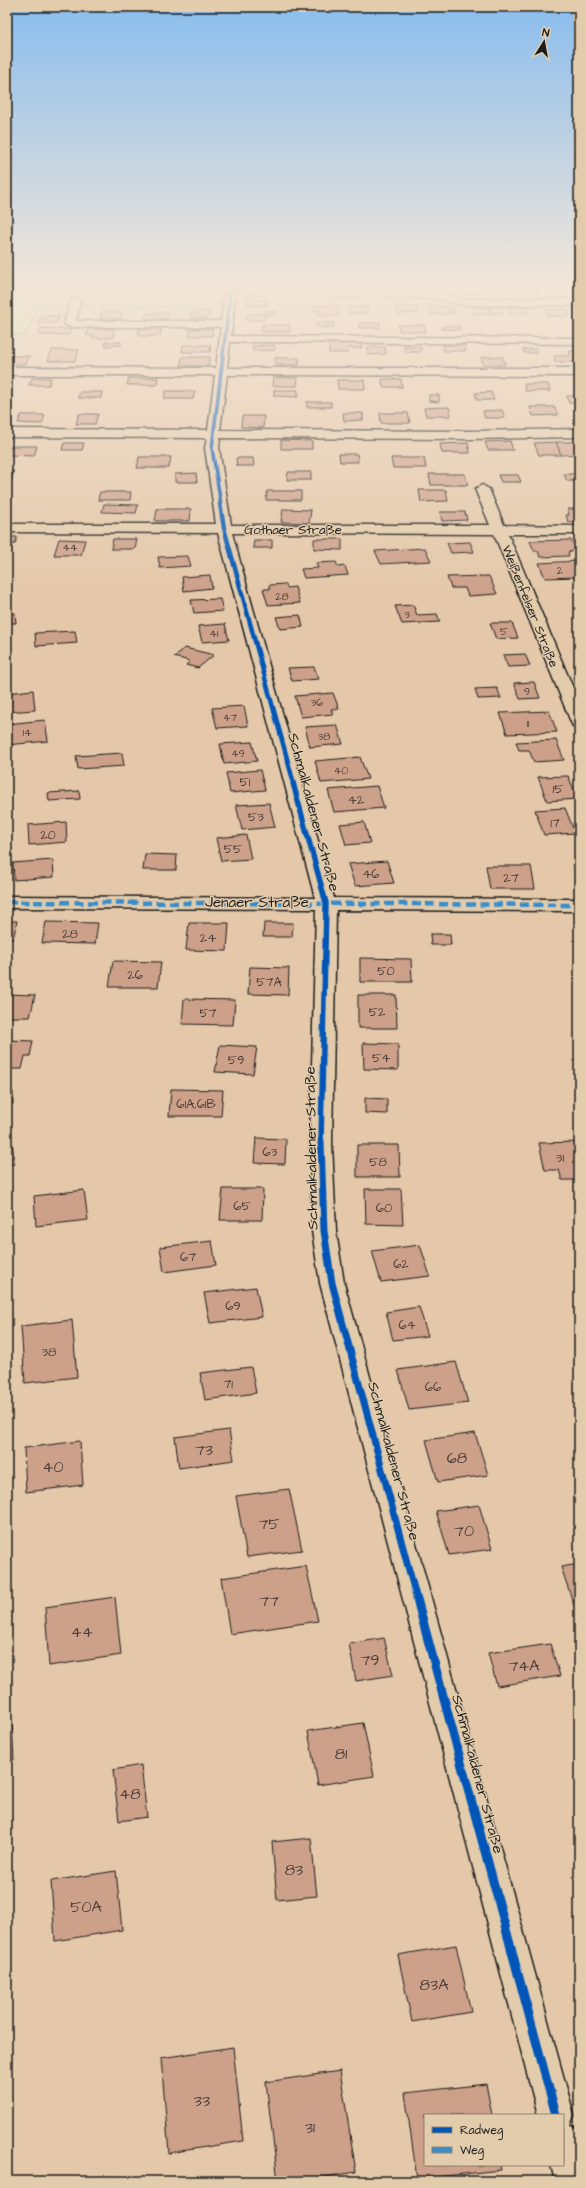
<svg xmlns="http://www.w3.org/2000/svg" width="586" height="2188" font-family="'Architects Daughter',sans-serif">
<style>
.green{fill:#cfe59b;stroke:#76805c}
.building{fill:#cda08a;stroke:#1c1c1c}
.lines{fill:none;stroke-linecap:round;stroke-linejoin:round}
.street-casing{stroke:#1c1c1c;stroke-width:3}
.street{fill:#e3ccac;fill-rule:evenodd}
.quiet-far1{stroke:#388dca;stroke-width:3;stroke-dasharray:5.5 3;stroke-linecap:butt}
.quiet{stroke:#388dca;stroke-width:4.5;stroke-dasharray:9 4.5;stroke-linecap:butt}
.cycleway-far4-casing{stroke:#e3ccac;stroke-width:5}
.cycleway-far3-casing{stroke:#e3ccac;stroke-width:6}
.cycleway-far2-casing{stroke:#e3ccac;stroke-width:8}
.cycleway-far1-casing{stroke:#e3ccac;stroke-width:10}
.cycleway-casing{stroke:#e3ccac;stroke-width:12}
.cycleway-far4{stroke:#0057b8;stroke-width:3.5}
.cycleway-far3{stroke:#0057b8;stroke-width:4.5}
.cycleway-far2{stroke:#0057b8;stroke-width:5.5}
.cycleway-far1{stroke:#0057b8;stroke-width:7}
.cycleway{stroke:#0057b8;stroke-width:9}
.labels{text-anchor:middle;stroke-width:3;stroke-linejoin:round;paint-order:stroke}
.far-number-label{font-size:11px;fill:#483d38}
.far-street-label{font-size:13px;fill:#1c1c1c;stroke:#e3ccac}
.number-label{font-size:13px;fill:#483d38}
.street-label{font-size:15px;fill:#1c1c1c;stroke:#e3ccac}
.near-number-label{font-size:16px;fill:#483d38}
</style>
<rect width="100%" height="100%" fill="#e4c8a9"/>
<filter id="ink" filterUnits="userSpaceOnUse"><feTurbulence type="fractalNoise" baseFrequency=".025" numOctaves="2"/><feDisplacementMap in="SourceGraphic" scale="8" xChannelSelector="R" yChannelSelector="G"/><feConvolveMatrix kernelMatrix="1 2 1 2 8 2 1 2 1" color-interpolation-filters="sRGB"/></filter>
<g filter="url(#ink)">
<!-- green -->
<polygon class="green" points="7,287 221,287 220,307 83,306 86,298 52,297 48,306 39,306 25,335 7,335"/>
<!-- building -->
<g class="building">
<polygon points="248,287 270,287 269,295 247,295"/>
<polygon points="414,287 431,287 432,289 415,289"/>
<polygon points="458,287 478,287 481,294 460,294"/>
<polygon points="515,287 536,287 540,295 519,295"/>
<polygon points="567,288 579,288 579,293 570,293"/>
<polygon points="359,292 361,299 334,299 333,293"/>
<polygon points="248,299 268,300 267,306 247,305"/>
<polygon points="314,306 338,306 338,316 318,315 319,311 313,310"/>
<rect x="349" y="307" width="18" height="6"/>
<polygon points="395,307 418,307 418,313 398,314"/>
<polygon points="430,307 453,307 454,313 431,315"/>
<polygon points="470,307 490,308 491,314 472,314"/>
<polygon points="490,307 502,307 503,313 491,313"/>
<polygon points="508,307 526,307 528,313 509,313"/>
<polygon points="546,309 568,309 570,316 548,316"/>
<polygon points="192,311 209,311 208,318 191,318"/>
<polygon points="264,311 278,311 277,315 263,314"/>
<polygon points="102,312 122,312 120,319 100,319"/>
<polygon points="147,313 168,313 167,319 145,319"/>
<polygon points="248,314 266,314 264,320 246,320"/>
<polygon points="41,316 59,316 57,323 38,323"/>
<polygon points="317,322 334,323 333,328 316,327"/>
<rect x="359" y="323" width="21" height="5"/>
<polygon points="262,325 290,325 290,332 261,332"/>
<polygon points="398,325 424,325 425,332 399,331"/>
<polygon points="442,326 460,326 460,330 441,329"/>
<polygon points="41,328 71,329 69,335 38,335"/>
<polygon points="88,329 115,329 112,338 92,338 93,335 86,335"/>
<polygon points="139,329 161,329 160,336 138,336"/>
<polygon points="190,329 213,329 212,336 189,336"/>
<polygon points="105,342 121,342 121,345 105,346"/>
<polygon points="329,343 361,343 362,348 348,348 348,353 329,353"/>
<polygon points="183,345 211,345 210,352 182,352"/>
<polygon points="274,345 275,350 253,351 252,346"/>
<polygon points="443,345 465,345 466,351 444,351"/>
<polygon points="368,347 385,347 386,354 368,355"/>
<polygon points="404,347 421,347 421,352 405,352"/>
<polygon points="523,349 536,349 537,353 524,353"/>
<polygon points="52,350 79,350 75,361 48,361"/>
<polygon points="569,351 579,351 579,362 555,362 554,356 570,356"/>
<polygon points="7,356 29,356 26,364 7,364"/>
<polygon points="182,357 210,357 208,366 181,366"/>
<polygon points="481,357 503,357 505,365 483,365"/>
<rect x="275" y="358" width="24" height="7"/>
<polygon points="273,377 298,378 297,386 272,386"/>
<polygon points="32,378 51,378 49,385 29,385"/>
<polygon points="129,378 158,378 157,385 127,385"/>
<polygon points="382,379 401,379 402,387 383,387"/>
<polygon points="337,380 364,380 365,389 338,389"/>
<polygon points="524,384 548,384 550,391 525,391"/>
<polygon points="274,390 298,390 298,397 274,396"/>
<polygon points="166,391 195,391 193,399 164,399"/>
<polygon points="80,392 102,392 101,398 78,398"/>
<polygon points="491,392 494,400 477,400 475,393"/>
<polygon points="429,395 439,395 439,402 429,401"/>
<polygon points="567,396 579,396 579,403 569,403"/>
<rect x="307" y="402" width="24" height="5"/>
<polygon points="449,407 451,416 426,416 424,408"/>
<polygon points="530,407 554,407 558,415 533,416"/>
<polygon points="502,410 505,418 485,418 483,411"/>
<polygon points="343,413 363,413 363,420 344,421"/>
<polygon points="380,413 408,413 410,423 381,423"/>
<polygon points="79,414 98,414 95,424 76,424"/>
<polygon points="21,415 45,415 42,424 18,423"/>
<polygon points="242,416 264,416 263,428 241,427"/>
<polygon points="281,440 312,441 312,449 281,449"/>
<polygon points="510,441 513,450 488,450 485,442"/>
<polygon points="556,442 576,442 579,454 561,455"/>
<polygon points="556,442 561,455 539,455 534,443"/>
<polygon points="64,443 84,443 82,450 62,450"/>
<polygon points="468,443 470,453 442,453 440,444"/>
<polygon points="11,446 37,446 34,456 8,455"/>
<polygon points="339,454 357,454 358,462 340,462"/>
<polygon points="139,457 171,457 169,468 137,468"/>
<polygon points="236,458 253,458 254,466 237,466"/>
<polygon points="391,458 424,458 426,468 393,468"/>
<polygon points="7,471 14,471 11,482 7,482"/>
<polygon points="288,472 311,472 311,480 287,480"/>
<polygon points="196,473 197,482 175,482 175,474"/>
<polygon points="429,474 465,474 468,485 431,485"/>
<polygon points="564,474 579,474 579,481 567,481"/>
<polygon points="498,475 518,475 521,482 501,482"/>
<polygon points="419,490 446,490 448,501 421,502"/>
<polygon points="267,491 301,491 301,500 266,500"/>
<polygon points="100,492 131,492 130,500 98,500"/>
<polygon points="104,504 138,505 136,513 102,512"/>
<polygon points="157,509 191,509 190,521 155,521"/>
<polygon points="283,509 311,510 309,523 281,522"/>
<polygon points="568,509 579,509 579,521 568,522 566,515 569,515"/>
<polygon points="440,512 465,512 467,520 442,521"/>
<polygon points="7,537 17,537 15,544 7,546"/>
<polygon points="59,539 85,540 81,555 54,555"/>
<polygon points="113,539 137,539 135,549 111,549"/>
<polygon points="314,539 342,539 342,550 314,549"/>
<polygon points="254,540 272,540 272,548 253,548"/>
<polygon points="571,540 577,551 568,552 569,556 540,557 538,551 534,551 530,541"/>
<polygon points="470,542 474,552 451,553 447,543"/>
<polygon points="425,548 431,561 381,564 375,551"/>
<polygon points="188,556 191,566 160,568 158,557"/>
<polygon points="579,561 579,577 545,578 539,563"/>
<polygon points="336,562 338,567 345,566 348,575 304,578 301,569 318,568 316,563"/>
<polygon points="210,575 212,588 184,591 182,577"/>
<polygon points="489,576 497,594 468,596 465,588 451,588 447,577"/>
<polygon points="286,584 287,588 295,587 300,603 268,605 263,589 270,589 269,585"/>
<polygon points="220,599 223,611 194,613 191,600"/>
<polygon points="413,605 417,615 437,614 440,622 402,624 395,606"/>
<polygon points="15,613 16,623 8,623 9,630 7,630 7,614"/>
<polygon points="300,615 303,627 280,629 276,617"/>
<polygon points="490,623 512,623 518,638 496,639"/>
<polygon points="225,624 229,640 202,642 198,626"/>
<polygon points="75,631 77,643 36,646 35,633"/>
<polygon points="185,648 214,655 198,668 186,665 190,661 174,657"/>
<polygon points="525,654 530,666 508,667 503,655"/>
<polygon points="314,667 319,679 292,681 288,668"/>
<polygon points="534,682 540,698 520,699 514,683"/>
<polygon points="497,688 501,698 478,699 475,689"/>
<polygon points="33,690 35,710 7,712 7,693"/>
<polygon points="333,693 339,709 331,709 333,714 301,717 295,696"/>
<polygon points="244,706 248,726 217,728 212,708"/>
<polygon points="549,711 557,732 507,734 500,713"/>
<polygon points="45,720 48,741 7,745 7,724"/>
<polygon points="337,725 343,744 310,747 305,727"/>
<polygon points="556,740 564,760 534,762 529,750 519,750 516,742"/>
<polygon points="252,742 257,761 224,764 220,744"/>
<polygon points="122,753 124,766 78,769 76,756"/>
<polygon points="360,757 368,779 321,783 315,761"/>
<polygon points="260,770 265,790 230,793 226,773"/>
<polygon points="568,776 578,799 547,801 538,777"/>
<polygon points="377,786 384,808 334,812 328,790"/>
<polygon points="79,791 80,799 49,801 48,793"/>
<polygon points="269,803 275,827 242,830 236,805"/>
<polygon points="565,808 575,833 544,835 535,810"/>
<polygon points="66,822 67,842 29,845 28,825"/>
<polygon points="364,822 370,843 346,845 340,824"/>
<polygon points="246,835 251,859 221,861 216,838"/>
<polygon points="145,854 177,855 176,870 143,870"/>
<polygon points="53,860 54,877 14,880 13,863"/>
<polygon points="387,861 394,883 355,886 348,864"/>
<polygon points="573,863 579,863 579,885 578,885"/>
<polygon points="486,866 531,866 535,889 490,889"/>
<polygon points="7,921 17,921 13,939 7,939"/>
<polygon points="46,922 98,923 95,944 42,943"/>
<polygon points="189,923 229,923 227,951 186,950"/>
<polygon points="264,923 293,923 292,937 263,937"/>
<polygon points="430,934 450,934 451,945 431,945"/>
<polygon points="360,958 411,959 412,982 360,982"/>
<polygon points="113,961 161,962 158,987 109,987"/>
<polygon points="250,967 289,968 288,995 248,994"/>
<polygon points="7,994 35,995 30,1017 7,1017"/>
<polygon points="358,995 396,995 397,1028 358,1028"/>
<polygon points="184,999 235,1000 233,1025 182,1024"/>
<polygon points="7,1040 33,1041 30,1056 25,1056 22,1069 7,1069"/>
<polygon points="363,1043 398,1044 398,1070 364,1069"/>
<polygon points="220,1045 257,1047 253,1074 215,1072"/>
<polygon points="171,1089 223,1090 221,1116 169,1116"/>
<polygon points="7,1092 13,1092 13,1104 7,1105"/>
<polygon points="365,1098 387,1099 387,1114 365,1113"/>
<polygon points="256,1138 286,1139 285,1164 254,1163"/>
<polygon points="579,1142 579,1180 562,1180 559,1170 545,1170 539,1143"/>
<polygon points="7,1143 12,1143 15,1164 7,1165"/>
<polygon points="357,1145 399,1145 400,1177 357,1177"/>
<polygon points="223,1189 263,1189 262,1220 220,1220"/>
<polygon points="365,1189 401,1189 403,1225 366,1224"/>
<polygon points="84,1190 88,1220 36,1226 34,1196"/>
<polygon points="212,1241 216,1265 164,1272 160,1247"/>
<polygon points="420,1245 430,1276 381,1282 372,1251"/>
<polygon points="256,1287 262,1317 210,1323 204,1293"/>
<polygon points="419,1307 428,1336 393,1340 386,1312"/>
<polygon points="72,1320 77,1377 25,1383 21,1326"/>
<polygon points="456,1362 468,1403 409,1410 398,1370"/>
<polygon points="251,1367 256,1393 205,1400 200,1373"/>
<polygon points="229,1430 234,1460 179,1468 175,1437"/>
<polygon points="475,1433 488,1475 438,1482 426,1440"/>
<polygon points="80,1441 83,1485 26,1492 24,1448"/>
<polygon points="289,1489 302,1550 247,1557 236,1496"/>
<polygon points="479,1505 492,1549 449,1555 436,1511"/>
<polygon points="579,1564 579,1613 577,1614 561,1567"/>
<polygon points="306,1566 318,1621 230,1634 221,1578"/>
<polygon points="115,1597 121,1655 49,1666 45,1607"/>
<polygon points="384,1638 393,1675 356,1681 349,1644"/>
<polygon points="550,1644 560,1676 497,1686 488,1653"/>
<polygon points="10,1688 14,1760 7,1761 7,1689"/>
<polygon points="363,1723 374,1776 318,1785 308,1731"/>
<polygon points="141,1765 147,1817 119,1821 113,1770"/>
<polygon points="311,1838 317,1896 277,1900 272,1842"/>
<polygon points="116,1871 122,1930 55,1941 51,1881"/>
<polygon points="456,1945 471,2012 412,2022 398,1955"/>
<polygon points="233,2047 243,2141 169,2153 161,2058"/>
<polygon points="340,2071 356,2172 299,2181 278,2181 266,2082"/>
<polygon points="486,2084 492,2115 425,2115 425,2165 500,2165 501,2170 417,2179 405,2093"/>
</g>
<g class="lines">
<!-- street casing -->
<g class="street-casing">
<g id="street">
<polygon points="226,287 236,287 231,336 579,338 579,344 230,342 227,368 579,368 579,376 227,375 220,430 469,431 579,429 579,437 469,439 220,438 219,448 231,525 490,525 475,489 482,485 489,489 504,525 579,526 579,534 508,534 579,702 579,727 573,726 571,722 494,534 232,533 334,898 579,899 579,911 336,910 332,1144 336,1231 344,1283 574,2115 570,2126 576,2128 579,2135 579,2181 555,2181 551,2165 563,2165 563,2115 538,2115 320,1283 312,1231 310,1144 316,909 7,908 7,896 315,898 218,533 7,532 7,524 216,524 205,448 207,438 7,437 7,429 208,430 215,375 7,375 7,367 216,368 221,327 70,327 64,324 70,301 75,298 80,301 76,321 221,321"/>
<polygon points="390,292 441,293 462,299 579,299 579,305 462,305 440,299 386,297 385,295 386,293"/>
</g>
</g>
<!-- street -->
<use href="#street" class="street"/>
<!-- quiet-far1 -->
<g class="quiet-far1">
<polyline points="7,294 17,294"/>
<polyline points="7,315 19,287"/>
</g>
<!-- quiet -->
<polyline class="quiet" points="7,902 579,905"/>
<!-- cycleway-far4 casing -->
<g class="cycleway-far4-casing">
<polyline id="cycleway-far4" points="221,505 212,448 231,287"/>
</g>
<!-- cycleway-far3 casing -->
<g class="cycleway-far3-casing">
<polyline id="cycleway-far3" points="220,504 224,528 294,784"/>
</g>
<!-- cycleway-far2 casing -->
<g class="cycleway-far2-casing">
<polyline id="cycleway-far2" points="293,783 326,903 321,1142"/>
</g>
<!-- cycleway-far1 casing -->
<g class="cycleway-far1-casing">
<polyline id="cycleway-far1" points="321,1141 324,1231 332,1283 417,1600"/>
</g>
<!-- cycleway casing -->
<g class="cycleway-casing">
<polyline id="cycleway" points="417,1599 556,2115"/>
</g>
<!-- cycleway-far4 -->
<use href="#cycleway-far4" class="cycleway-far4"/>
<!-- cycleway-far3 -->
<use href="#cycleway-far3" class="cycleway-far3"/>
<!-- cycleway-far2 -->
<use href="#cycleway-far2" class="cycleway-far2"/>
<!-- cycleway-far1 -->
<use href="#cycleway-far1" class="cycleway-far1"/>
<!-- cycleway -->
<use href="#cycleway" class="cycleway"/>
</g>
</g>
<!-- sky -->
<linearGradient id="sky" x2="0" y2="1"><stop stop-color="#89bdee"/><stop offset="0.48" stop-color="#f3e6d8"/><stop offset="1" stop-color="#f3e6d8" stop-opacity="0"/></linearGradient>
<rect width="586" height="593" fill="url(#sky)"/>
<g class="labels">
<!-- far-number labels -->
<g class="far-number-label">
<text x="70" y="551">44</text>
<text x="560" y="574">2</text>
<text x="282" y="600">28</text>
<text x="407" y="618">3</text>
<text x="504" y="635">5</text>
<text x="214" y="637">41</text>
<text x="527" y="695">9</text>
<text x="317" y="706">36</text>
<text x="230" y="721">47</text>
<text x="528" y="727">11</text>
<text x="27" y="736">14</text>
<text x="324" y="740">38</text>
<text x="238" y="757">49</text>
<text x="341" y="774">40</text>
</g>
<!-- far-street labels -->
<g class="far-street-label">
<text x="293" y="534">Gothaer Straße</text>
<text transform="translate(531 606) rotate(68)" y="5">Weißenfelser Straße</text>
</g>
<!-- number labels -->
<g class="number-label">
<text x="245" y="786">51</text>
<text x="558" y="793">15</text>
<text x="356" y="804">42</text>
<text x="256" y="821">53</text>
<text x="555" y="827">17</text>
<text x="48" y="839">20</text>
<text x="233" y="853">55</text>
<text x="371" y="878">46</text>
<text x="511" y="882">27</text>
<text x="70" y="938">28</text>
<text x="208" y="942">24</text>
<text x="386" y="975">50</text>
<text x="135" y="979">26</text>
<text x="269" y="986">57A</text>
<text x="377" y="1016">52</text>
<text x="208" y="1017">57</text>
<text x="381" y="1062">54</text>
<text x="236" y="1064">59</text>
<text x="196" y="1108">61A,61B</text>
<text x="270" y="1156">63</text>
<text x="560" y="1162">31</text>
<text x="378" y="1166">58</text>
<text x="242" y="1210">65</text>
<text x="384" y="1212">60</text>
<text x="188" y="1261">67</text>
<text x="401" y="1268">62</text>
<text x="233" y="1310">69</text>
<text x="407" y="1329">64</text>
<text x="49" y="1356">38</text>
<text x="228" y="1388">71</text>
<text x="433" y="1391">66</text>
</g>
<!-- street labels -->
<g class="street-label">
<text transform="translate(314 812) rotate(75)" y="5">Schmalkaldener Straße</text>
<text x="257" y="907">Jenaer Straße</text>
<text transform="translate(311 1148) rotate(-91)" y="5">Schmalkaldener Straße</text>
<text transform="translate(394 1461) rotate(75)" y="5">Schmalkaldener Straße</text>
<text transform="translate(478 1774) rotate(75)" y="5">Schmalkaldener Straße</text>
</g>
<!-- near-number labels -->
<g class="near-number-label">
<text x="204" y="1455">73</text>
<text x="457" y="1463">68</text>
<text x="53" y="1472">40</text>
<text x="269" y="1529">75</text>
<text x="464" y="1536">70</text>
<text x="269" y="1606">77</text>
<text x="82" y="1637">44</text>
<text x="370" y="1665">79</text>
<text x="524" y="1671">74A</text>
<text x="341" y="1759">81</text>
<text x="130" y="1799">48</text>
<text x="294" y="1875">83</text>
<text x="86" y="1912">50A</text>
<text x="434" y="1990">83A</text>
<text x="202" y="2106">33</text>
<text x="310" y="2133">31</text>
</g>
</g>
<!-- margin -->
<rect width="586" height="2188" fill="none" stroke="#e3ccac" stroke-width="24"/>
<rect x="12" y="12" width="562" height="2164" fill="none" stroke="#1c1c1c" stroke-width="1.5" filter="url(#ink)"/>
<!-- legend -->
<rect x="424" y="2114" width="140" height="52" fill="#e3ccac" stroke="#938672"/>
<rect x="432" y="2127" width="20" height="6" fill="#0057b8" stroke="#938672"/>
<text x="460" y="2134" font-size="12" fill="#1c1c1c">Radweg</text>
<rect x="432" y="2147" width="20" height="6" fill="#388dca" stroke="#938672"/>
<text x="460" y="2154" font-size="12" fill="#1c1c1c">Weg</text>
<!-- north arrow -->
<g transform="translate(544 42) rotate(11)" stroke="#e3ccac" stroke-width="3" paint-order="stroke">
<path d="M0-3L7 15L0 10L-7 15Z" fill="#1c1c1c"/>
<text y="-6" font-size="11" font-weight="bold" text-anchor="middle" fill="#1c1c1c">N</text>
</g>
</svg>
